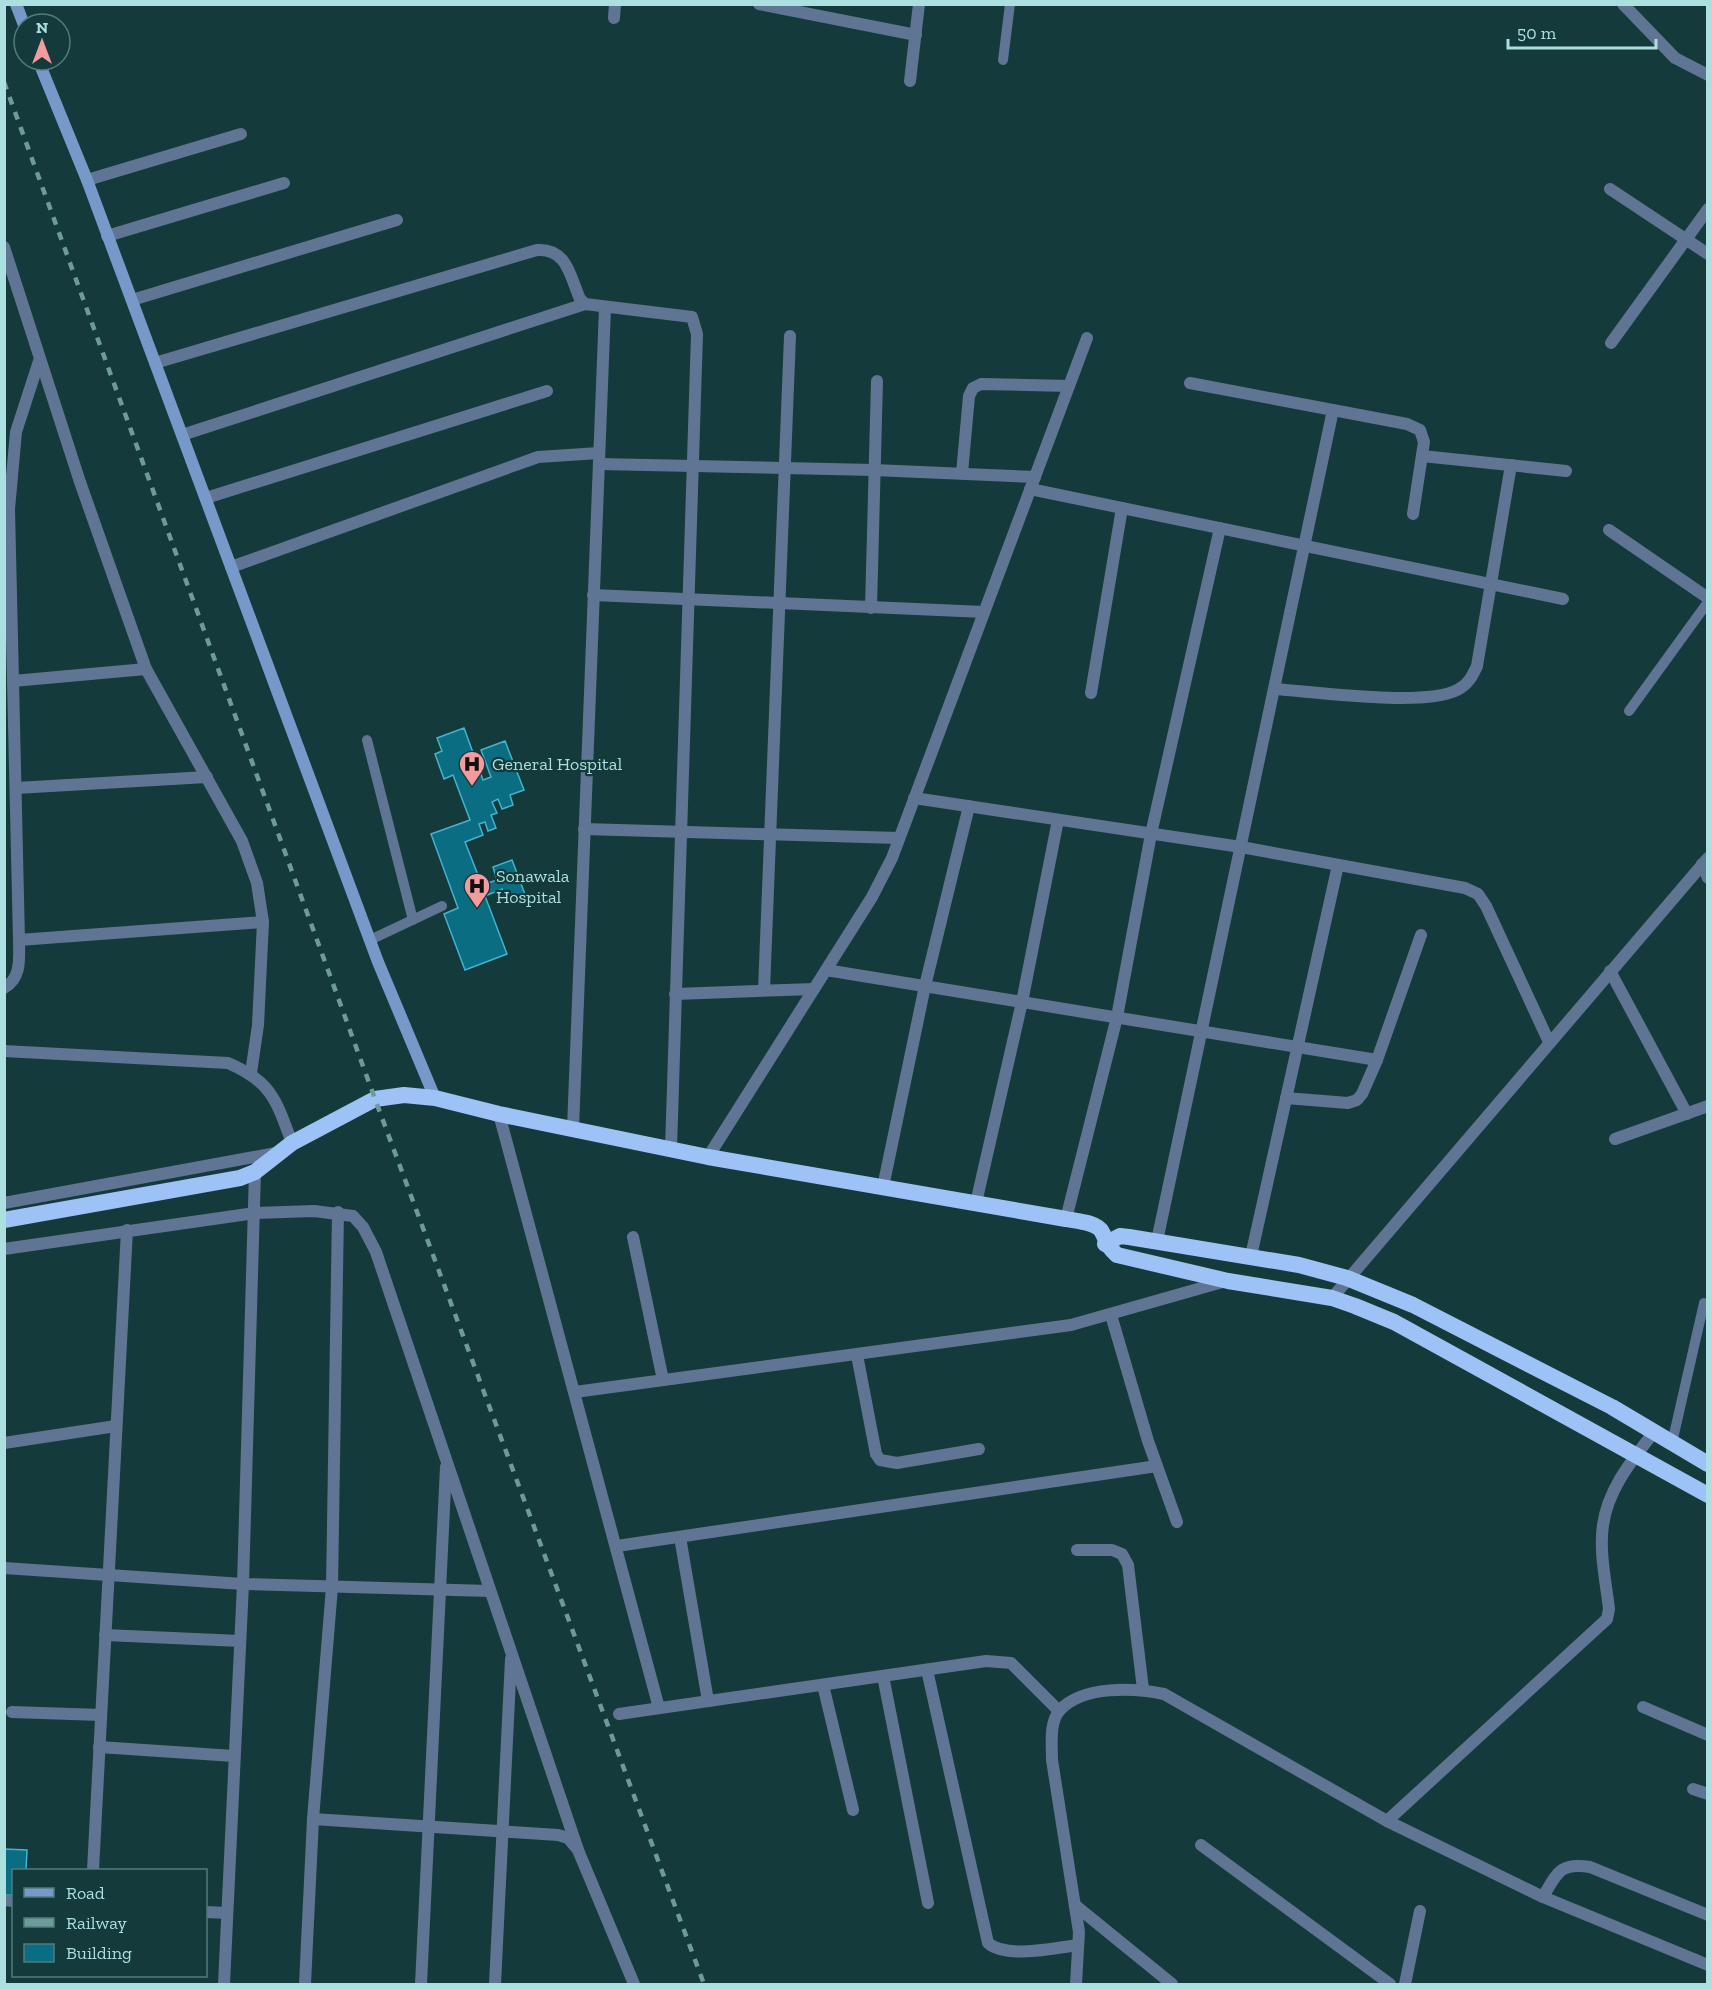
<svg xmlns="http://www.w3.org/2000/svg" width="1712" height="1989" font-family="'Zilla Slab',serif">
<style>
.building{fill:#0a6d81;stroke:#42b4cf;stroke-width:1.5}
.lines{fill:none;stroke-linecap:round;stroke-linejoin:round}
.service{stroke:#5f7593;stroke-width:10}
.minor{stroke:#5f7593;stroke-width:12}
.tertiary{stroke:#5f7593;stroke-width:12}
.secondary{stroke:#7799c9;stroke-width:12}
.trunk{stroke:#9cc2f6;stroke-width:16}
.rail{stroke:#6d9b9c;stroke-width:4.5;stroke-dasharray:8 8;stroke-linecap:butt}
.labels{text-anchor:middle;stroke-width:4.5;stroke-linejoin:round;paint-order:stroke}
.poi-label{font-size:18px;fill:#abdfe0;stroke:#143a3b;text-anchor:start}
</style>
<rect width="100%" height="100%" fill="#143a3b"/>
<!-- building -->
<g class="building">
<polygon points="464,728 483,780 491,777 481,750 505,741 524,790 510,795 513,805 502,809 498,799 492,802 497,813 491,815 496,828 488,831 485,822 479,824 483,835 465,842 482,885 497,880 493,867 512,860 526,897 507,904 502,889 485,896 507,954 465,970 444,914 458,908 431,834 470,820 453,775 444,779 435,754 442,751 437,738"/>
<polygon points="4,1849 27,1850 26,1870 14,1870 14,1895 4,1895"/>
</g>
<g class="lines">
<!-- service -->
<g class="service">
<polyline points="1003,60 1010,4"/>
<polyline points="1629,711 1708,602"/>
<polyline points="367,740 413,920"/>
<polyline points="370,940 442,906"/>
<polyline points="1672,1443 1704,1303"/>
</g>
<!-- minor -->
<g class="minor">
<polyline points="759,4 916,35"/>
<polyline points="1623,4 1675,58 1708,75"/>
<polyline points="614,18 615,4"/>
<polyline points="910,81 919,4"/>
<polyline points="87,180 241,134"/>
<polyline points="1610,189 1708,254"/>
<polyline points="107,236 284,183"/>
<polyline points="4,247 80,482 146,669 242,841 257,883 263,922 258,1025 251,1073"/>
<polyline points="132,300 397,220"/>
<polyline points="1611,343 1708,209"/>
<path d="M155 363 537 250C567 248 570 276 580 299L585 304 692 317 697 334 671 1149"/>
<polyline points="1190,383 1407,424 1420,430 1424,442 1413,514"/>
<polyline points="182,435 585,304"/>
<polyline points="1422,456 1566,471"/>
<polyline points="599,464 874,470 1035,477"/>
<polyline points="962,473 969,396 973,388 981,384 1069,386"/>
<polyline points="1030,489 1563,599"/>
<polyline points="206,498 547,391"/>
<polyline points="1609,530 1708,598"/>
<polyline points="231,567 538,457 599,453"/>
<polyline points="593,595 984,612"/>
<polyline points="871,608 877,381"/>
<polyline points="13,681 146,669"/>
<path d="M1275 689C1316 692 1425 707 1457 690 1468 685 1473 675 1477 666L1511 465"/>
<polyline points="1091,693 1122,508"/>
<polyline points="16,788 207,777"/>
<polyline points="914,798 1241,847 1465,888 1478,894 1486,906 1549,1042"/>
<polyline points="584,829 899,838"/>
<polyline points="1702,864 1708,878"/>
<polyline points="19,940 263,922"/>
<polyline points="826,970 1377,1060"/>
<polyline points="1610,971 1687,1114"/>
<path d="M4 988C22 978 19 958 19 940L9 509 16 432 39 361"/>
<polyline points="764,990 790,336"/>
<polyline points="675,994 814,989"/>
<path d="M4 1051 228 1063C272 1082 276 1100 292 1143"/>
<polyline points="1286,1098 1348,1103 1357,1100 1362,1094 1377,1060 1421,935"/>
<polyline points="499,1114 659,1708"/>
<polyline points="573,1129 605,308"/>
<polyline points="1615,1139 1708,1106"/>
<polyline points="708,1157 872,897 892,858 1087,338"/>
<polyline points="883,1187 925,986 969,806"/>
<polyline points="4,1203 276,1153"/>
<polyline points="976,1203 1022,1002 1058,820"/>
<polyline points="1066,1219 1117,1017 1151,834 1220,528"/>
<polyline points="633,1237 663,1380"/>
<polyline points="1157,1241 1333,410"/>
<polyline points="4,1249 255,1213 314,1211 353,1216 363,1227 376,1252 578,1850"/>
<polyline points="1251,1256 1338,865"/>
<polyline points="1111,1315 1148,1441 1177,1522"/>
<polyline points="857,1355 876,1454 880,1460 897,1463 979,1449"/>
<polyline points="575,1392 1071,1325 1226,1281"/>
<polyline points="4,1443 116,1426"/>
<polyline points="680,1537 708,1701"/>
<polyline points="617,1546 1157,1466"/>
<polyline points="1077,1550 1112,1550 1122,1554 1128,1565 1143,1689"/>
<polyline points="4,1568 243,1584 490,1591"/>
<polyline points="105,1635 240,1641"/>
<path d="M927 1670 988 1943C1006 1959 1055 1948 1078 1945"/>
<polyline points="883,1676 928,1903"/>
<polyline points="823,1685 853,1810"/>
<polyline points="1643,1707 1708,1735"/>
<polyline points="12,1712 101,1715"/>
<polyline points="619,1714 986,1661 1011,1663 1059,1711"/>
<polyline points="99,1747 234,1756"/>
<polyline points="1693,1789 1708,1794"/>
<polyline points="313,1819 558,1835 568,1838 578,1850 634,1984"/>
<path d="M1387 1821 1607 1619 1609 1609C1606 1582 1599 1552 1603 1525 1608 1489 1632 1460 1654 1432"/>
<polyline points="1201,1845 1390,1984"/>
<polyline points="93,1870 127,1230"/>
<path d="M1543 1897C1557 1873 1560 1862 1590 1867L1708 1915"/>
<polyline points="4,1900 14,1901"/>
<polyline points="1076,1906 1172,1984"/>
<polyline points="206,1912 227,1913"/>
<polyline points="224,1984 243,1584 255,1172"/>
<polyline points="305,1984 313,1819 332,1587 338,1212"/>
<polyline points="421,1984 446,1467"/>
<polyline points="495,1984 511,1659"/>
<path d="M1076 1984 1079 1932 1052 1760C1052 1745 1049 1722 1060 1710 1083 1685 1135 1688 1164 1694L1387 1821 1543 1897 1708 1965"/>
<polyline points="1405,1984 1420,1911"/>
</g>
<!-- tertiary -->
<polyline class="tertiary" points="1332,1298 1708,858"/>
<!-- secondary -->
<g class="secondary">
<polyline points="16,4 24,25"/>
<polyline points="38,60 87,180 378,962 435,1098"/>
</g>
<!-- trunk -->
<g class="trunk">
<path d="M4 1220 240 1178 255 1172 292 1143 375 1099 404 1095 435 1098 499 1114 708 1157 1066 1219C1076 1221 1097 1222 1102 1232 1108 1243 1106 1245 1117 1255L1228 1281 1332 1298 1355 1306 1394 1322 1708 1495"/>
<polyline points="1105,1244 1120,1236 1129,1237 1299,1265 1347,1278 1413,1305 1612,1407 1708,1464"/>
</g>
<!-- rail -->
<polyline class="rail" points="4,82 375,1099 704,1984"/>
</g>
<!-- icons -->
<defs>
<g id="hospital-pin" transform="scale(1.35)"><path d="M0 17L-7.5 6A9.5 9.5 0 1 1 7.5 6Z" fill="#f49b9f" stroke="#143a3b"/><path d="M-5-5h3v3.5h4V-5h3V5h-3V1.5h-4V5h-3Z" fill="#111"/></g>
</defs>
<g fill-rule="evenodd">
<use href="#hospital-pin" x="472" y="764"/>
<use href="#hospital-pin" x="477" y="886"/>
</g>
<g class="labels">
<!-- poi labels -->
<g class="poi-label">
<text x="492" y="770">General Hospital</text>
<text x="496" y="882">Sonawala<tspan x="496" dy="21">Hospital</tspan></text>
</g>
</g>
<!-- border -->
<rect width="1712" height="1989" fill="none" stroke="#abdfe0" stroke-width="12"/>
<!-- legend -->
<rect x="12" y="1869" width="195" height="108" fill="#143a3b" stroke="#507c7d" stroke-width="1.5"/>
<rect x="24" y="1888" width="30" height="9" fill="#7799c9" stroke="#507c7d" stroke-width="1.5"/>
<text x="66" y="1899" font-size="18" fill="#abdfe0">Road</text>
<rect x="24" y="1918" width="30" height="9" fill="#6d9b9c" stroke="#507c7d" stroke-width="1.5"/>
<text x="66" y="1929" font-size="18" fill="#abdfe0">Railway</text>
<rect x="24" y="1944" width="30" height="18" fill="#0a6d81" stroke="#507c7d" stroke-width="1.5"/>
<text x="66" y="1959" font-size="18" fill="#abdfe0">Building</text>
<!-- north arrow -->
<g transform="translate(42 42)"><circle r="28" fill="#143a3b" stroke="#507c7d" stroke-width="1.5"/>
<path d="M0-4.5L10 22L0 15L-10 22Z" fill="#f49b9f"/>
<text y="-9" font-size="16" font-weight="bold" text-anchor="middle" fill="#abdfe0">N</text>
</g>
<!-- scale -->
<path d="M1508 39v9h148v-9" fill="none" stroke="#abdfe0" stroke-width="3"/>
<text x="1517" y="39" font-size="18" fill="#abdfe0" stroke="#143a3b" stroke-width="4.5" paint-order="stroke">50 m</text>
</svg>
